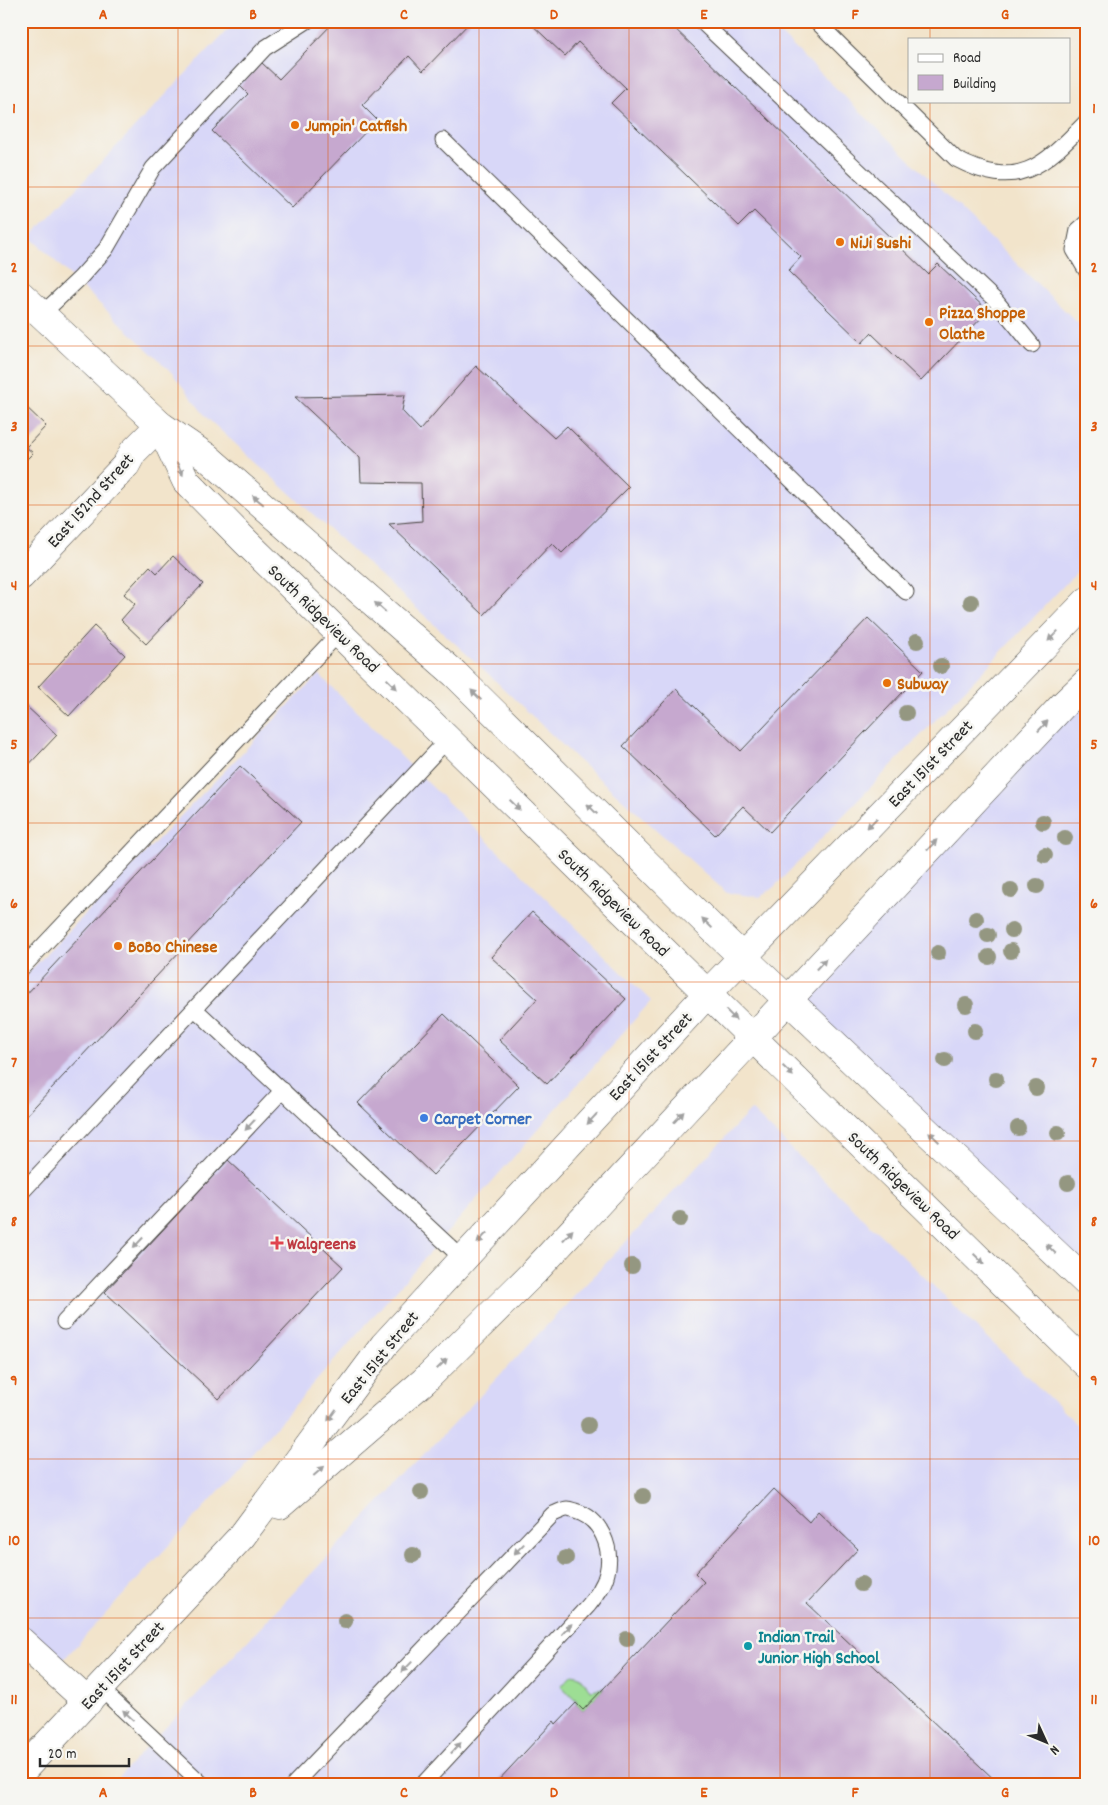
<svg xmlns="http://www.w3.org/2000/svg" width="1108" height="1805" font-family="Dekko,sans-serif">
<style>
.built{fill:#d8d7f8}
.green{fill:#9dde94;stroke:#648460}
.building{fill:#c6a8cf}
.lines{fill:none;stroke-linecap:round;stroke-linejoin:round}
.service-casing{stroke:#494743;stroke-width:17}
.minor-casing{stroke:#494743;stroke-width:29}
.secondary-casing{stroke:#494743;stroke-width:29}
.primary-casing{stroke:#494743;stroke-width:29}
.service{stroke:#fff;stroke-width:15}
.minor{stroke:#fff;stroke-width:28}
.secondary{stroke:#fff;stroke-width:28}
.primary{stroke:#fff;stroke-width:28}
.tree{fill:#949781}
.oneway{fill:#a0a0a0}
.grid{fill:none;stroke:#df570e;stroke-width:1;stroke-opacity:0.55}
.food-dot{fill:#e8710a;stroke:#f6f6f2;stroke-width:2}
.shop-dot{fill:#3f7fe0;stroke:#f6f6f2;stroke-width:2}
.health-dot{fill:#e0444e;stroke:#f6f6f2;stroke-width:2}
.culture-dot{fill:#0f9aa8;stroke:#f6f6f2;stroke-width:2}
.labels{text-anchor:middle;stroke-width:5;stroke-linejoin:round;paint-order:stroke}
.food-label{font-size:18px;font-weight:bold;fill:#c56008;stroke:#f6f6f2;text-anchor:start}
.street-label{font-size:18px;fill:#2b2b2b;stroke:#f6f6f2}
.shop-label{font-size:18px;font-weight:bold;fill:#366cbe;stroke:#f6f6f2;text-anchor:start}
.health-label{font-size:18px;font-weight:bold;fill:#be3a42;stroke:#f6f6f2;text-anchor:start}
.culture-label{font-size:18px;font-weight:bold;fill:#0d838f;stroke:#f6f6f2;text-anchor:start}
.neatline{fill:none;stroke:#df570e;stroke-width:2}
.grid-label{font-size:16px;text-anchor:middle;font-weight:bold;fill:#df570e}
</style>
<rect width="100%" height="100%" fill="#f6f6f2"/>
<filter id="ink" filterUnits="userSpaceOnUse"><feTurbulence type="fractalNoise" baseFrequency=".02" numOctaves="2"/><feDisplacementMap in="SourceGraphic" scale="10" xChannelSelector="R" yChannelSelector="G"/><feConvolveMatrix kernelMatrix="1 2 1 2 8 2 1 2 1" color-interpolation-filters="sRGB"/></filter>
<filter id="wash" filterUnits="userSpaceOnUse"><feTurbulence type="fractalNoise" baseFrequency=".0096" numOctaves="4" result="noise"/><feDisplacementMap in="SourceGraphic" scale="20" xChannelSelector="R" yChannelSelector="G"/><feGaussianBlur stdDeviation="1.12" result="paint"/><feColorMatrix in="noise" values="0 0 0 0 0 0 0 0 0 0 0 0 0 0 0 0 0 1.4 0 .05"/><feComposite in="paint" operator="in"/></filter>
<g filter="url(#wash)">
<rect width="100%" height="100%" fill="#f2e4cb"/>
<!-- built -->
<g class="built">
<polygon points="236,21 767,21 1087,332 1087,561 985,669 773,888 760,897 727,893 576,758 481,667 207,418 172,373 30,237"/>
<polygon points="319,674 418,773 651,1001 229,1480 54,1670 21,1641 21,980"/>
<polygon points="1087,682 1087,1283 788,1000"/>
<polygon points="751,1110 1087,1434 1087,1784 112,1784"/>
</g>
<!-- green -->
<polygon class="green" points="572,1674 580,1676 590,1690 604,1688 583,1710 576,1703 577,1701 561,1686"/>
<g id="blocks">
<!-- building -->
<g class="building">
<polygon points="335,21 471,21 423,71 409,56 362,105 377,120 292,208 212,131 248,94 240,86 262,63 279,79"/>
<polygon points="528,21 667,21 928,274 938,264 988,311 921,381 871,333 862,343 788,271 801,257 754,211 739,226 611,103 626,88 578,42 565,56"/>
<polygon points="476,366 554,438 567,426 629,487 562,553 552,543 484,615 389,524 422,521 421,483 361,482 360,458 295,397 405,395 402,411 420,430"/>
<polygon points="21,402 46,426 26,447 33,453 21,465"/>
<polygon points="173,556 203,584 146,644 121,620 135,604 124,594 150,566 157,573"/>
<polygon points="868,618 923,671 770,832 743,806 715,835 623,746 676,689 741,751"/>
<polygon points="94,626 125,655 69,716 38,687"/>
<polygon points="24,704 57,735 21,773 21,707"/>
<polygon points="240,766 301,822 21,1121 21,1000"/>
<polygon points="532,912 626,999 547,1084 499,1040 537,999 491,957"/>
<polygon points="444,1014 519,1086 433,1175 358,1103"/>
<polygon points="228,1160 343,1267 219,1399 105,1292"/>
<polygon points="774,1489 809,1522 818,1511 858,1549 807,1603 999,1784 495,1784 554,1721 556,1724 576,1703 583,1710 604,1688 704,1582 695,1573"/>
</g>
</g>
</g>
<g filter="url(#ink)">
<use href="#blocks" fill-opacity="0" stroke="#494743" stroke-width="1"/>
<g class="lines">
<!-- service casing -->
<g class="service-casing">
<g id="service">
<polyline points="701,21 996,301 1032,345"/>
<path d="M816 21 956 159C1019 192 1043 166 1087 121"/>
<polyline points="443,140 906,592"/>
<polyline points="1087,222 1078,230 1074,250 1087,272"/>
<polyline points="42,314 80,278 106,249 153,168 265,48 307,21"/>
<polyline points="21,969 339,633"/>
<polyline points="195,1009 463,1259"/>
<polyline points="21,1193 448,739"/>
<polyline points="64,1322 283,1090"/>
<polyline points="100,1688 202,1784"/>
<path d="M294 1784 553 1514C557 1513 563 1509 567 1509 570 1509 572 1510 575 1511 601 1518 613 1548 607 1573 604 1586 596 1596 588 1606L423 1784"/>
</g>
</g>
<!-- minor casing -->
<g class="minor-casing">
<g id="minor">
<polyline points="21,576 126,465 133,452 160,425"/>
<polyline points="21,1641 88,1702"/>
</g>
</g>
<!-- secondary casing -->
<g class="secondary-casing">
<g id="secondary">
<polyline points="21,295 160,425 207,457 455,674 711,927 1087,1283"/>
<polyline points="160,426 186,481 246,542 1087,1365"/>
</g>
</g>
<!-- primary casing -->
<g class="primary-casing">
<g id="primary">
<polyline points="280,1505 424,1381 535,1271 1064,704 1087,682"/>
<polyline points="21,1772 242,1536 384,1345 708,993 1087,601"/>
</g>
</g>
<!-- service -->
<use href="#service" class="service"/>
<!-- minor -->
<use href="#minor" class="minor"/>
<!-- secondary -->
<use href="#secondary" class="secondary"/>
<!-- primary -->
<use href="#primary" class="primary"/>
</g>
<!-- trees -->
<g class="tree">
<circle cx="971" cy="602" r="8"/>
<circle cx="917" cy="641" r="8"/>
<circle cx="941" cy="666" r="8"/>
<circle cx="906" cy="713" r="8"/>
<circle cx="1043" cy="822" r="8"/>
<circle cx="1065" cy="838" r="8"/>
<circle cx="1045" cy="855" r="8"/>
<circle cx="1037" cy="886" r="8"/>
<circle cx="1011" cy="890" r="8"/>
<circle cx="976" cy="919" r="8"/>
<circle cx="1012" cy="930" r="8"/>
<circle cx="988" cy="935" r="8"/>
<circle cx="1011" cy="951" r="8"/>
<circle cx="938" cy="953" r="8"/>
<circle cx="989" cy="957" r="8"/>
<circle cx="966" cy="1005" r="8"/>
<circle cx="975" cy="1031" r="8"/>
<circle cx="945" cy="1060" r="8"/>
<circle cx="996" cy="1079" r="8"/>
<circle cx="1036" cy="1088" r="8"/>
<circle cx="1018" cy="1128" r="8"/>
<circle cx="1058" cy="1133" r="8"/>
<circle cx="1068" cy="1183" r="8"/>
<circle cx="680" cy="1219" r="8"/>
<circle cx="632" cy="1266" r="8"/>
<circle cx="588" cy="1425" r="8"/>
<circle cx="421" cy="1492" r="8"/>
<circle cx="643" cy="1496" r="8"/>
<circle cx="413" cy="1555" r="8"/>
<circle cx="566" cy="1558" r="8"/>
<circle cx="861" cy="1584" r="8"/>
<circle cx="345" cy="1621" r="8"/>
<circle cx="627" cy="1639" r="8"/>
</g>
<!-- one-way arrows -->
<defs><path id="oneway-solid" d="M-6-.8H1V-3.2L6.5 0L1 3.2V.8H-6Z" transform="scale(1.25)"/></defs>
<g class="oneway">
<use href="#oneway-solid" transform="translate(180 469) rotate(65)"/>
<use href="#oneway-solid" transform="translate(258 500) rotate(-140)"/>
<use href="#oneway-solid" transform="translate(380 607) rotate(-139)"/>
<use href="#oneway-solid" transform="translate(1053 636) rotate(134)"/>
<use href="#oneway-solid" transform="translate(392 684) rotate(44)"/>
<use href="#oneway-solid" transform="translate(476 695) rotate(-135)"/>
<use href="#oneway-solid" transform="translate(1043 726) rotate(-47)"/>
<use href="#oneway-solid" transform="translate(515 805) rotate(44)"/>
<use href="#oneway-solid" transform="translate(592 809) rotate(-135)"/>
<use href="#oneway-solid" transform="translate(872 823) rotate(134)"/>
<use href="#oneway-solid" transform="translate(932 845) rotate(-47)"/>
<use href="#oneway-solid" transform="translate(707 923) rotate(-136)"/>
<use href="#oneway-solid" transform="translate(821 964) rotate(-47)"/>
<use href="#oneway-solid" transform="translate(731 1015) rotate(45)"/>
<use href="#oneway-solid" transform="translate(788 1071) rotate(44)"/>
<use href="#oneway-solid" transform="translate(679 1117) rotate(-47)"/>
<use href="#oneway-solid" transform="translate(592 1119) rotate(133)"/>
<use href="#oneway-solid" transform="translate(250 1125) rotate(133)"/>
<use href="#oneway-solid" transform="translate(934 1137) rotate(-136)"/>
<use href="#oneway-solid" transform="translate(568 1235) rotate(-47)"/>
<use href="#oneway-solid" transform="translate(482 1238) rotate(133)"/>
<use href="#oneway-solid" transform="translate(138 1243) rotate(133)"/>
<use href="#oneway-solid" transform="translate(1051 1249) rotate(-136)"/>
<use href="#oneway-solid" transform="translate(979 1259) rotate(44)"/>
<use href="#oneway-solid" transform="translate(442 1364) rotate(-45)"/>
<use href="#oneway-solid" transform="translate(332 1415) rotate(126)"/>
<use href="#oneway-solid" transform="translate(319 1471) rotate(-41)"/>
<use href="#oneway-solid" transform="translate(519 1549) rotate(134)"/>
<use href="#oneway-solid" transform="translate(567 1629) rotate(-47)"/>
<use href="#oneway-solid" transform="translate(407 1667) rotate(134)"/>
<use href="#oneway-solid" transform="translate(128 1715) rotate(-137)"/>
<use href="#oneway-solid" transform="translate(456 1748) rotate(-47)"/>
</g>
</g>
<!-- grid -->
<path class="grid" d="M178 21V1784M328 21V1784M479 21V1784M629 21V1784M780 21V1784M930 21V39M930 101V1784M21 187H1087M21 346H1087M21 505H1087M21 664H1087M21 823H1087M21 982H1087M21 1141H1087M21 1300H1087M21 1459H1087M21 1618H1087"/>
<!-- markers -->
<g class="food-dot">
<circle cx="295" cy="125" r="5"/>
<circle cx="840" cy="242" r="5"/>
<circle cx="929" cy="322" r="5"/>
<circle cx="887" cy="683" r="5"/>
<circle cx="118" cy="946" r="5"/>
</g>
<circle class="shop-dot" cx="424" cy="1118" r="5"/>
<path class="health-dot" d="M274.5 1235.5h5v5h5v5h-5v5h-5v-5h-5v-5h5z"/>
<circle class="culture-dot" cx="748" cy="1646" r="5"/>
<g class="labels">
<!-- food labels -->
<g class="food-label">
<text x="305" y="131">Jumpin' Catfish</text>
<text x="850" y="248">NiJi Sushi</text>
<text x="939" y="318">Pizza Shoppe<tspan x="939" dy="21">Olathe</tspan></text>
<text x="897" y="689">Subway</text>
<text x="128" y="952">BoBo Chinese</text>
</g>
<!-- street labels -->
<g class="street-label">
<text transform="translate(90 500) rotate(-48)" y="6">East 152nd Street</text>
<text transform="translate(324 618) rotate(44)" y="6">South Ridgeview Road</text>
<text transform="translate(930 763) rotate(-46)" y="6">East 151st Street</text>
<text transform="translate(614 902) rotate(44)" y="6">South Ridgeview Road</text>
<text transform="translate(650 1056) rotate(-47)" y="6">East 151st Street</text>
<text transform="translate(904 1185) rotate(44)" y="6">South Ridgeview Road</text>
<text transform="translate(379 1357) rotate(-51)" y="6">East 151st Street</text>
<text transform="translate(122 1665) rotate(-47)" y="6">East 151st Street</text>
</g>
<!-- shop labels -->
<g class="shop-label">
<text x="434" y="1124">Carpet Corner</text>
</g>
<!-- health labels -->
<g class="health-label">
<text x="287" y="1249">Walgreens</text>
</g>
<!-- culture labels -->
<g class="culture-label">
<text x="758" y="1642">Indian Trail<tspan x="758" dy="21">Junior High School</tspan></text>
</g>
</g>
<!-- margin -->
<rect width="1108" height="1805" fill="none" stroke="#f6f6f2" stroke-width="55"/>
<!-- legend -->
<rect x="908" y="38" width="162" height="65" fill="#f6f6f2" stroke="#a5a5a2"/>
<rect x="918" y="54" width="25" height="8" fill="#ffffff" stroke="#a5a5a2"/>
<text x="953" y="62" font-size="15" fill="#2b2b2b">Road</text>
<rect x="918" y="75" width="25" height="15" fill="#c6a8cf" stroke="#a5a5a2"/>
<text x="953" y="88" font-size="15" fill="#2b2b2b">Building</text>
<!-- north arrow -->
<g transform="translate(1046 1742) rotate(134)" stroke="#f6f6f2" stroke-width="4" paint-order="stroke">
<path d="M0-4L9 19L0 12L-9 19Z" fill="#2b2b2b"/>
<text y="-8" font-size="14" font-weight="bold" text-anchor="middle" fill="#2b2b2b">N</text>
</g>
<!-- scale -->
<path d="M40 1758v8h89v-8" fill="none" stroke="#2b2b2b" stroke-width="2.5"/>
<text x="48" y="1758" font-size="15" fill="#2b2b2b" stroke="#f6f6f2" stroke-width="4" paint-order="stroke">20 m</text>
<rect x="28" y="28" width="1052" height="1750" class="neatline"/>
<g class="grid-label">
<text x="103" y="19">A</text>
<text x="253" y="19">B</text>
<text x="404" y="19">C</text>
<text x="554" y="19">D</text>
<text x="704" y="19">E</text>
<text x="855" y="19">F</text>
<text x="1005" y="19">G</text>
<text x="14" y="113">1</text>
<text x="1094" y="113">1</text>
<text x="14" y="272">2</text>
<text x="1094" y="272">2</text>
<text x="14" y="431">3</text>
<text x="1094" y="431">3</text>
<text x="14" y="590">4</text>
<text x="1094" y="590">4</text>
<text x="14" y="749">5</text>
<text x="1094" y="749">5</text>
<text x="14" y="908">6</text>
<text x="1094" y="908">6</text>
<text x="14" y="1067">7</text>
<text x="1094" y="1067">7</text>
<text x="14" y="1226">8</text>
<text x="1094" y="1226">8</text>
<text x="14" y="1385">9</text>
<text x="1094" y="1385">9</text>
<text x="14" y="1545">10</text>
<text x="1094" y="1545">10</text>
<text x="14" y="1704">11</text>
<text x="1094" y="1704">11</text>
<text x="103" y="1797">A</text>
<text x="253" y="1797">B</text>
<text x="404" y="1797">C</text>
<text x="554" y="1797">D</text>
<text x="704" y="1797">E</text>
<text x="855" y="1797">F</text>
<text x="1005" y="1797">G</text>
</g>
</svg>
